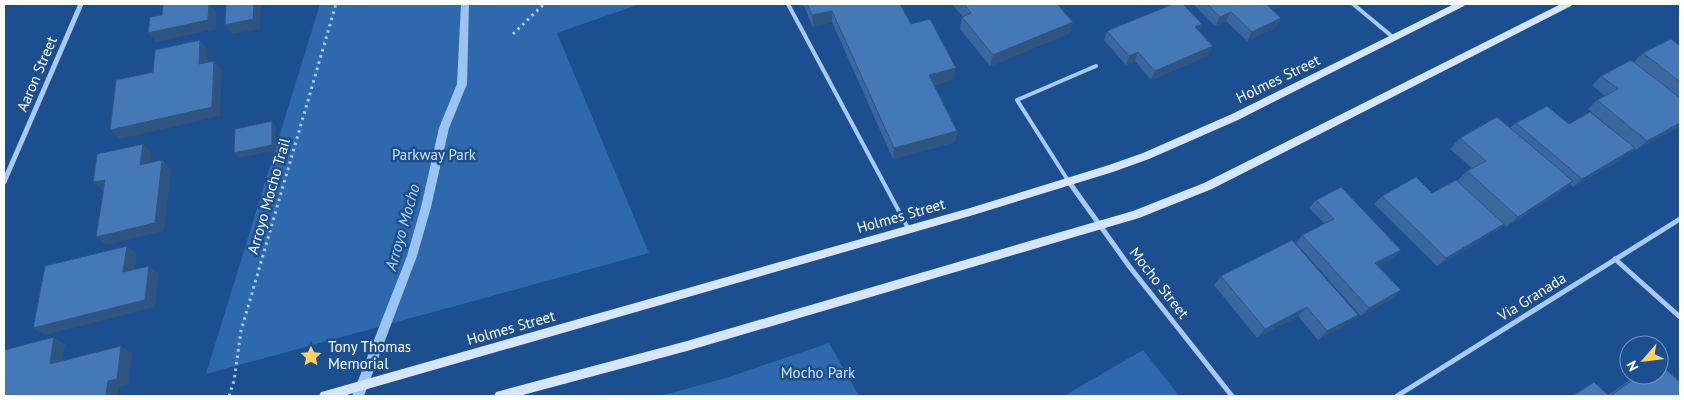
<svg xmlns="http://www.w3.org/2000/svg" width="1684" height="400" font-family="'PT Sans',sans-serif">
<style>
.green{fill:#2e69ad}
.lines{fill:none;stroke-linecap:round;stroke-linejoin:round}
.stream{fill:#9cc4f0;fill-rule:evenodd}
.path{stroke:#a9c9ee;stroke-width:3;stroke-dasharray:2.5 4;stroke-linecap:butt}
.service{stroke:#a9c9ee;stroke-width:4}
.minor{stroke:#a9c9ee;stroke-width:5}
.secondary{fill:#d6e6fa;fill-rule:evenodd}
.wall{fill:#3a679d}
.shaded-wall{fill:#305480}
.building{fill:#4478b7;stroke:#305480}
.labels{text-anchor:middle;stroke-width:5;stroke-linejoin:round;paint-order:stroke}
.street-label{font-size:15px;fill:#fff;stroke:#1b4f8f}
.park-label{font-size:15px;fill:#cfe3fa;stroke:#1b4f8f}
.poi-label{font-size:15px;fill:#fff;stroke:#1b4f8f;text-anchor:start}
.water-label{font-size:16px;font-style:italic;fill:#b5d3f5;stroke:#1b4f8f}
</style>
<rect width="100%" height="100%" fill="#1b4f8f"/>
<!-- green -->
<g class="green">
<polygon points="320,4 640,4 557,33 649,253 206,374"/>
<polygon points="829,343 859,396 660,396 726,378"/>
<polygon points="1143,350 1179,396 1064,396"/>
</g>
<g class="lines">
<!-- stream -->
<polygon class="stream" points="461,4 469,4 467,84 449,128 431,207 417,256 364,396 352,396 407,256 421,207 439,128 457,84"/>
<!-- path -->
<g class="path">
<polyline points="513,34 544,4"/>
<polyline points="229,396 234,381 241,331 336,4"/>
</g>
<!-- service -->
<g class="service">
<polyline points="788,4 909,230"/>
<polyline points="1353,4 1394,38"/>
<polyline points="1069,182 1017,100 1096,66"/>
</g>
<!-- minor -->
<g class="minor">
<polyline points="4,182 81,4"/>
<polyline points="1069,182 1129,266 1232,396"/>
<polyline points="1615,259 1680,317"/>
<polyline points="1397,396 1680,219"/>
</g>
<!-- secondary -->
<g class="secondary">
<polygon points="1454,4 1465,4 1464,6 1238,120 1149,159 1113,172 970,216 343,396 319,396 321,392 325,391 970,208 1109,165 1143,153 1232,114"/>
<polygon points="1561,4 1572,4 1571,6 1212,189 1139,218 687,351 519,396 494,396 496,392 500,391 687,341 1133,211 1204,183"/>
</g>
</g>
<!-- wall -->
<g class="wall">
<polygon points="803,4 900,4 911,24 954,79 934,85 957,131 955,142 893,159 832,22 813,27"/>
<polygon points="952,4 1057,4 1070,33 990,66 960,29 962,17 963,17"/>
<polygon points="1193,4 1285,4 1272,10 1276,27 1247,41 1226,21 1215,26"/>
<polygon points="1202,24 1199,31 1209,55 1151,80 1135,61 1126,65 1104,40 1107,31"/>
<polygon points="1680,46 1680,126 1636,150 1635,149 1625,157 1573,187 1569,184 1561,192 1506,227 1504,225 1495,232 1437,266 1374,204 1382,196 1432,193 1457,181 1467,171 1472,168 1450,149 1460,138 1510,128 1516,123 1569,124 1626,141 1588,109 1597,100 1605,96 1592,85 1601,76 1634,62 1643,53"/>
<polygon points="1316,200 1401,250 1393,258 1378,266 1393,298 1361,316 1296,243 1302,235 1325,224 1309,208"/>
<polygon points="1292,240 1349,323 1318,340 1298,316 1257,338 1214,285 1221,276"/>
<polygon points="1637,375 1659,375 1680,396 1571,396 1594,382 1608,395"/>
</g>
<!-- shaded-wall -->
<g class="shaded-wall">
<polygon points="202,4 210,4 216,11 216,29 156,42 148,33"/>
<polygon points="254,4 261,4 260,29 232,34 225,25"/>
<polygon points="1270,4 1285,4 1262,14 1267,5"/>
<polygon points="832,11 832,22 813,27 812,15"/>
<polygon points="1231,12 1226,21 1215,26 1220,17"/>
<polygon points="1281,18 1276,27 1247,41 1252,32"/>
<polygon points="1073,22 1070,33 990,66 993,55"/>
<polygon points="1202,24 1198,33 1195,27"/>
<polygon points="200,40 208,50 207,73 199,64"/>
<polygon points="1213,46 1209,55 1151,80 1155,71"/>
<polygon points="1138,52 1135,61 1126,65 1129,56"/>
<polygon points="214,61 222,70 220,116 119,139 110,130"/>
<polygon points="956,68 954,79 928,86 929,75"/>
<polygon points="272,121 276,126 276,150 239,158 234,153"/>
<polygon points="1680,123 1680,126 1636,150 1647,141"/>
<polygon points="957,131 955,142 893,159 894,148"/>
<polygon points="143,144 152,153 149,173 140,165"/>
<polygon points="1635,148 1625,157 1573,187 1582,179"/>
<polygon points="162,160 171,169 164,231 106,245 96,237"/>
<polygon points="105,180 115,188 103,191 93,182"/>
<polygon points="1573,181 1561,192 1506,227 1518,217"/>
<polygon points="1504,224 1495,232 1437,266 1446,258"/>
<polygon points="127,246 137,254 133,280 123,272"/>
<polygon points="1401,250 1393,258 1368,271 1375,263"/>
<polygon points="149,266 159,274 155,307 45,335 33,328"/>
<polygon points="1401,290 1393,298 1361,316 1369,308"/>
<polygon points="1307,307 1298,316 1257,338 1265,329"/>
<polygon points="1358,315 1349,323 1318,340 1327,331"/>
<polygon points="54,337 65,344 61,370 50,364"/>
<polygon points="121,346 132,353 128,385 119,387 118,396 103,396 108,381"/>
</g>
<!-- building -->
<g class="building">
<polygon points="163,4 209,4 208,20 148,33 150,17 162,15"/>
<polygon points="226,4 254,4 253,19 225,25"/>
<polygon points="807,4 900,4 911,24 930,19 956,68 929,75 957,131 894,148 832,11 812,15"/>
<polygon points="964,4 1057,4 1073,22 993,55 962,17 971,13"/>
<polygon points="1173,4 1183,4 1202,24 1195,27 1213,46 1155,71 1138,52 1129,56 1107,31"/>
<polygon points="1207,4 1270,4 1267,5 1281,18 1252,32 1231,12 1220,17"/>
<polygon points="1671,39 1680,46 1680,82 1643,53"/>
<polygon points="200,40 199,64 214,61 212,107 110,130 116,80 153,72 155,50"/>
<polygon points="1631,60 1680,98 1680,123 1647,141 1597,100 1618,89 1601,76"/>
<polygon points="1547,106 1569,124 1590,112 1635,148 1582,179 1516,123"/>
<polygon points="1497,117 1573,181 1518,217 1467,171 1486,161 1460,138"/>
<polygon points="272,121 272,145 234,153 235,129"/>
<polygon points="143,144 140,165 162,160 155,223 96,237 105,180 93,182 97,154"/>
<polygon points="1416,177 1432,193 1456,180 1504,224 1446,258 1382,196"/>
<polygon points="1341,187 1401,250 1375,263 1401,290 1369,308 1302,235 1334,219 1316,200"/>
<polygon points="1292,240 1358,315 1327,331 1307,307 1265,329 1221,276"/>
<polygon points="127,246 123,272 149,266 145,300 33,328 45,266"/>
<polygon points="54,337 50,364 121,346 117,379 108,381 106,396 4,396 4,350"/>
<polygon points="1659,363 1680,382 1680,396 1610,396 1640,375 1659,375"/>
<polygon points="1594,382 1609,396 1573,396"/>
</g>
<!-- icons -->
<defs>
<g id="sight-bare" transform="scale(1.725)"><path d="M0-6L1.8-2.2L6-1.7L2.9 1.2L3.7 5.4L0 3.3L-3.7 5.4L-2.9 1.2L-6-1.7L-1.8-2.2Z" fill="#ffd166" stroke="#1b4f8f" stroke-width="2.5" paint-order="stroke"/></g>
</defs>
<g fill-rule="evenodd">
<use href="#sight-bare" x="311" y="356"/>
</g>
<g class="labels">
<!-- street labels -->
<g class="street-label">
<text transform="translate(37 74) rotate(-67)" y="5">Aaron Street</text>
<text transform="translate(1278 79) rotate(-26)" y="5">Holmes Street</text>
<text transform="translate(269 196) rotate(-74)" y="5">Arroyo Mocho Trail</text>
<text transform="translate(901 216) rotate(-16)" y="5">Holmes Street</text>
<text transform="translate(1159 283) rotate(52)" y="5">Mocho Street</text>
<text transform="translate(1532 297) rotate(-32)" y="5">Via Granada</text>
<text transform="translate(511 328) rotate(-16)" y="5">Holmes Street</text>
</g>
<!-- park labels -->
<g class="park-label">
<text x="434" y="160">Parkway Park</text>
<text x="818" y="378">Mocho Park</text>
</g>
<!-- poi labels -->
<g class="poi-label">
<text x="328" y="352">Tony Thomas<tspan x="328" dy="17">Memorial</tspan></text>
</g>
<!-- water labels -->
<g class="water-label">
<text transform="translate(402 227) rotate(-74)" y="6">Arroyo Mocho</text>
</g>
</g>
<!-- border -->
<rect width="1684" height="400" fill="none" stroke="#ffffff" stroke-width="10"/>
<!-- north arrow -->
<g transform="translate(1644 360) rotate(242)"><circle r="24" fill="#1b4f8f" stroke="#7695bc"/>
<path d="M0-4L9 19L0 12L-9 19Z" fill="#ffd166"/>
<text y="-8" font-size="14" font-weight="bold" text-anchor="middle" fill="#ffffff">N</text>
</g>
</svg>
